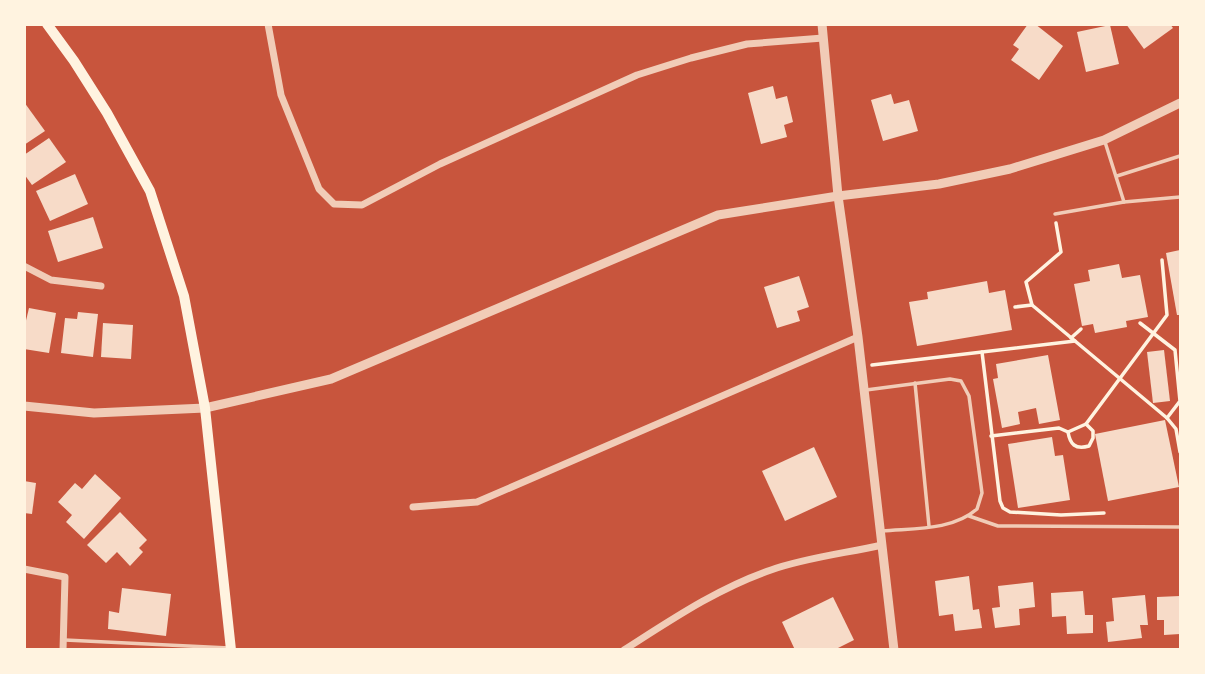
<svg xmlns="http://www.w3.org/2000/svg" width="1205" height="674" font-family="'Open Sans',sans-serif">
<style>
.building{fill:#f7dbc8}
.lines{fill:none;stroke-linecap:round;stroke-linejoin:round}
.path{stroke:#fff3e0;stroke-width:3.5}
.service{stroke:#f1ccb7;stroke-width:3.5}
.minor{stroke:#f1ccb7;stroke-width:7}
.tertiary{stroke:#f1ccb7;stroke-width:9}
.secondary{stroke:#fff3e0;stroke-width:10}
</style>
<rect width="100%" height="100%" fill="#c8553d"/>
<!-- building -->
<g class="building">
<polygon points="1028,24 1035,24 1063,46 1039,80 1011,60 1019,49 1013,45"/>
<polygon points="1126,24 1170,24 1173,28 1144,49"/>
<polygon points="1110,25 1119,64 1086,72 1077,32"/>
<polygon points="773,86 776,99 787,96 793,122 784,125 787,137 761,144 748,93"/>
<polygon points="891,94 894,104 909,100 918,131 883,141 871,100"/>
<polygon points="24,102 45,131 24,145"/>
<polygon points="49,138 66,162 32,185 24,174 24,155"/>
<polygon points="75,174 88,204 50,221 36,191"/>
<polygon points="93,217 103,248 58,262 48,231"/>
<polygon points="1180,250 1180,315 1177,315 1166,253"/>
<polygon points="1119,264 1122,278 1140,275 1148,317 1126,321 1127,327 1095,333 1093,324 1082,326 1074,284 1090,281 1088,270"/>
<polygon points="799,276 809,307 797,311 800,321 777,328 764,287"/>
<polygon points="987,281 989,293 1005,290 1012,330 917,346 909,302 928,299 927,292"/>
<polygon points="29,308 56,313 49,353 24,349 24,329"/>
<polygon points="78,312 98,314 93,357 61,353 65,318 77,319"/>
<polygon points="103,323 133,325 131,359 101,357"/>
<polygon points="1164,350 1170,401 1153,403 1147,352"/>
<polygon points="1048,355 1060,420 1039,424 1036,408 1018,412 1020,424 1002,428 993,379 998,378 996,364"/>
<polygon points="1165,420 1179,487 1108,501 1095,434"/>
<polygon points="1052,437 1055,456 1063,455 1070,500 1018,508 1008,444"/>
<polygon points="814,447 837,497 785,521 762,471"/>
<polygon points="95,474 121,498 84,539 66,522 72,515 58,502 75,483 82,489"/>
<polygon points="24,481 36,483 32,514 24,513"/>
<polygon points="120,512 147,540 139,548 143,552 130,566 117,552 106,563 87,545"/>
<polygon points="969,576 973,610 979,609 982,628 955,631 953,614 939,616 935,581"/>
<polygon points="1033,582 1035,607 1019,609 1020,625 995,628 992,608 1000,607 998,586"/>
<polygon points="122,588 171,594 166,636 108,629 109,611 119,613"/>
<polygon points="1083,591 1085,615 1093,615 1093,633 1067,634 1066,616 1052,617 1051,593"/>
<polygon points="1145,595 1148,625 1140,625 1142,638 1108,642 1106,622 1114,621 1112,598"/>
<polygon points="1180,596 1180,634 1164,635 1164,620 1157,620 1157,597"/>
<polygon points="833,597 854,640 834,650 795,650 782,622"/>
</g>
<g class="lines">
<!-- path -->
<g class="path">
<polyline points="1032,305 1167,418 1176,429 1180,452"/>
<polyline points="1015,307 1032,305 1026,282 1061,252 1056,223"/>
<polyline points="1140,323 1175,350 1180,401 1167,418"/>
<polyline points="1071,338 1081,329"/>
<polyline points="982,352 1000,501 1003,508 1010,512 1061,515 1104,513"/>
<polyline points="872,365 1075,341"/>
<path d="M1068 432C1070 444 1075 450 1089 446L1093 438V431L1086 424"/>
<polyline points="991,436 1059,428 1068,432 1086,424 1167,315 1162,260"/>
</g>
<!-- service -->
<g class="service">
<polyline points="1105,142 1124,202 1180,197"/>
<polyline points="1117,176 1180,156"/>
<polyline points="1055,214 1124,202"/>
<polyline points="915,383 929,526"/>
<path d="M866 390 950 379 961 381 969 396 982 493 977 509C952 531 913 528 882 531"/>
<polyline points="969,516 998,526 1180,527"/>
<polyline points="65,640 229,648"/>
</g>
<!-- minor -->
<g class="minor">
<polyline points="268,24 281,95 319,189 334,204 362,205 440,164 637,75 691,58 747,44 823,38"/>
<polyline points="24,266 51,280 101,286"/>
<polyline points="413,507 477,502 858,337"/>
<polyline points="24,569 65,577 63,650"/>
<path d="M624 650C671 620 718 588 771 570 804 558 847 553 882 545"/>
</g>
<!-- tertiary -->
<g class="tertiary">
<polyline points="822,24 838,196 858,337 894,650"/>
<polyline points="24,406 94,413 205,408 331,379 718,215 838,196 939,184 1010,169 1104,140 1180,103"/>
</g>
<!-- secondary -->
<polyline class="secondary" points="47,24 74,61 107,113 150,191 184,296 205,408 231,650"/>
</g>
<!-- border -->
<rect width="1205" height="674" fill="none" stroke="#fff3e0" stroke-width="52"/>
</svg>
